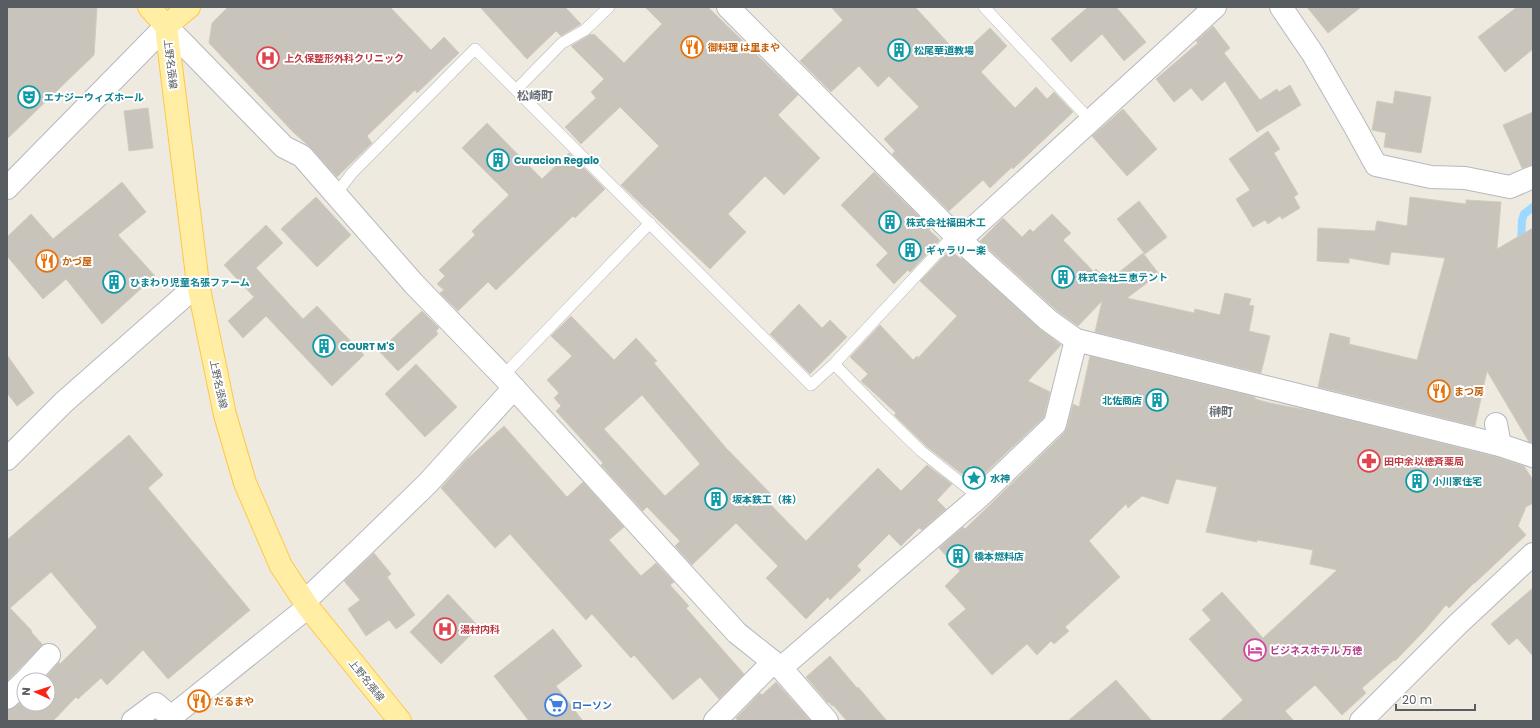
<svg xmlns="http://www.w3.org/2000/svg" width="1540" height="728" font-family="Poppins,'Noto Sans JP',sans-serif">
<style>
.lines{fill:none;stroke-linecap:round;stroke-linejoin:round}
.stream{stroke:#9ed7ff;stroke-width:8}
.building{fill:#c8c4bc;stroke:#d3cbbd;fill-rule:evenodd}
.service-casing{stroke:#b5b9be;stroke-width:12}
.minor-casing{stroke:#b5b9be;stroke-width:24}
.tertiary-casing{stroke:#b5b9be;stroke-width:24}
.primary-casing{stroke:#ffc747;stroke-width:24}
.service{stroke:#fff;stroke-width:11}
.minor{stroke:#fff;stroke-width:22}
.tertiary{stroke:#fff;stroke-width:22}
.primary{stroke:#ffeea3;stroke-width:22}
.labels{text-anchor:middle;stroke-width:4;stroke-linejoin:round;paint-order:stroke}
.food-label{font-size:10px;font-weight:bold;fill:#c56008;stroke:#fff;text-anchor:start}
.culture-label{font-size:10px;font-weight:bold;fill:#0d838f;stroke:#fff;text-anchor:start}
.health-label{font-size:10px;font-weight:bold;fill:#be3a42;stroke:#fff;text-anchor:start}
.street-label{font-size:10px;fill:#585d62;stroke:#fff}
.hotel-label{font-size:10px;font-weight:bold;fill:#b23c85;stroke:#fff;text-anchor:start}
.shop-label{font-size:10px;font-weight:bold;fill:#366cbe;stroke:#fff;text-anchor:start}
.quarter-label{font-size:12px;font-weight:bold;fill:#696f75;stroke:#fff}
</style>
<rect width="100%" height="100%" fill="#eeeadf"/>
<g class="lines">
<!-- stream -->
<polyline class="stream" points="1521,245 1522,220 1524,214 1533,207"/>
</g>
<!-- building -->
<g class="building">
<polygon points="7,7 97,7 94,55 7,139"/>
<polygon points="228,7 390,7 431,50 444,37 459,53 417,93 415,90 367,136 372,143 337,177 311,148 293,132 209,43 212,23"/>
<polygon points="480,7 565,7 581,24 561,36 556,31 527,59"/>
<polygon points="645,7 708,7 798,95 778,115 820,158 784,195 765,176 728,214 746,232 710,269 621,185 659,146 620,107 581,144 565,127 596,98 591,92 604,79 571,46 591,34 593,35 594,34 624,63 662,24"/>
<polygon points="831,7 915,7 960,56 990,28 1007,46 981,72 1015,108 1036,87 1047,99 1054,92 1073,112 1013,169 1012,167 990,188 983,180 949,211 892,154 895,151 884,139 919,107 889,76 878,87 859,66 831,92 800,61 843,20"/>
<polygon points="1088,7 1116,7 1146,42 1124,61 1102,34 1071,62 1051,39"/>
<polygon points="1307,7 1361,7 1328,33"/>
<polygon points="1517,7 1533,7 1533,49 1505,72 1478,37"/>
<polygon points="1213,26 1230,48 1224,53 1260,100 1277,89 1279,92 1290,85 1301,105 1257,132 1225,81 1202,101 1191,88 1174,102 1156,79 1198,43 1196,41"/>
<polygon points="1395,91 1431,97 1421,153 1384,147 1386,133 1372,130 1377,101 1393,104"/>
<polygon points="148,108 153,148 129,151 124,111"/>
<polygon points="1123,109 1157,149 1127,176 1092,136"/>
<polygon points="1533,112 1533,165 1522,168 1503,125"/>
<polygon points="487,123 542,179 569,153 605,189 575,218 573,216 496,290 488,282 458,311 440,293 444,290 437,284 445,276 439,270 475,235 472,231 509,195 462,148"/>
<polygon points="1268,131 1280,149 1274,153 1298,194 1294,197 1300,208 1282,219 1280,216 1268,224 1265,220 1253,227 1236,199 1250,190 1229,159"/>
<polygon points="874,172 931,228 929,230 940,240 910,272 908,270 894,284 876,265 888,253 841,205"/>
<polygon points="122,182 146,212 118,235 155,276 102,324 66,279 43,299 7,256 7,237 31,214 53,239"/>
<polygon points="316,197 351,235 317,267 281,229"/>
<polygon points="1410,197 1466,204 1466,200 1501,202 1497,249 1533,228 1533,443 1529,442 1487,371 1475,426 1318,387 1330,333 1350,338 1349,344 1417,360 1445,258 1391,252 1389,265 1349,258 1349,263 1317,261 1318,228 1375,231 1377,221 1407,226"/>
<polygon points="1139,201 1167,237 1145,254 1117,219"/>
<polygon points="1052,214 1071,233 1063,240 1094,272 1096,269 1108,281 1143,253 1159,274 1127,298 1194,313 1195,309 1220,315 1225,293 1251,299 1249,305 1254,306 1249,331 1270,336 1261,373 1095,332 1102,301 1078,326 1056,310 980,241 1003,218 1022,237 1030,229 1033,232"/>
<polygon points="266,225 283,243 256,268 303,319 317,306 364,355 332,386 266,316 243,338 228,321 254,297 224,265"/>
<polygon points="950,250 961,259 962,258 1040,329 1061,345 1028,381 1050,392 1044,417 982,476 971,465 962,474 926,446 894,415 896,413 861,381 868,374 850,357 880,325 913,360 917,356 918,358 957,316 920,281"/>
<polygon points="799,304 822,328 830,320 847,337 810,374 770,334"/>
<polygon points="422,311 439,328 436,331 438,334 398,371 379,351"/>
<path d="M571 316 614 360 636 338 657 361 654 363 726 448 773 496 767 501 806 541 878 468 901 491 927 465 952 484 937 500 946 509 922 530 919 528 901 546 889 534 857 566 861 570 830 600 828 597 806 619 766 578 778 566 736 523 692 565 675 546 680 541 647 507 643 511 601 465 603 463 556 411 561 406 554 398 559 393 547 380 572 356 551 336ZM642 395 700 464 665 496 604 429Z"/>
<polygon points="7,355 34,393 17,406 7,393"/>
<polygon points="1090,356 1255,397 1255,399 1270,403 1312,411 1497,457 1524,466 1533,480 1533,503 1526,507 1518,526 1526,535 1475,583 1474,583 1449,608 1446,605 1424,631 1395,661 1394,660 1362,688 1366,693 1342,715 1315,685 1285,711 1294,721 1220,721 1243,700 1189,639 1211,620 1202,610 1222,592 1263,638 1337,570 1310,564 1313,550 1257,540 1257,542 1206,532 1217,487 1176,479 1168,504 1142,496 1128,508 1126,504 1089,541 1120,577 1065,627 1069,631 1054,644 1051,641 1037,655 1027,644 992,675 948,624 966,609 945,586 960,571 939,548 963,527 965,529 1064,433 1067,427 1073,404 1079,407"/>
<polygon points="416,364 457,407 425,437 385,394"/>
<polygon points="504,426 567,497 583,482 624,527 609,540 641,576 656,563 674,582 670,585 689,606 686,608 744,674 719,699 700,677 673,700 634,655 631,658 592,614 586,620 510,534 495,548 441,488 466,460"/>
<polygon points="129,435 163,475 148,488 250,610 168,679 143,650 107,685 101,678 78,699 76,697 53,721 7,721 7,710 15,707 24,699 24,704 48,704 48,680 43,680 59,662 60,664 97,627 51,572 10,608 32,631 31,632 43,645 7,681 7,540"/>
<polygon points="374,553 391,574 387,577 415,615 396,629 389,620 366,636 348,609 360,600 344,581"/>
<polygon points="1533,588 1533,656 1517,638 1509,645 1491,624"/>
<polygon points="448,594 479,627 441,664 410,632"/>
<polygon points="553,629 582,666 556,686 583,721 529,721 494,676"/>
<polygon points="830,656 857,688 858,687 887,721 847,721 833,705 832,706 829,702 828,703 806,677"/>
<polygon points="1116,680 1152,721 1068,721"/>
<polygon points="776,682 810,720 738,721 736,718 760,693 762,695"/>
</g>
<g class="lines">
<!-- service casing -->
<g class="service-casing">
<g id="service">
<polyline points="984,7 1090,120"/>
<polyline points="516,90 562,43 585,30 609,7"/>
<polyline points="336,194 352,173 475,49 811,385 834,364 955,234"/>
<polyline points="834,364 884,415 921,451 979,497"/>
<polyline points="503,376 650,223"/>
</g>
</g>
<!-- minor casing -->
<g class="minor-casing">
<g id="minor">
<polyline points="728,7 960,240 1048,320 1076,340 1500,445 1533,456"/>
<polyline points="1281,7 1313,54 1354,125 1376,165 1431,177 1465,178 1510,187 1533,177"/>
<polyline points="166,26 284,147 302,156 414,284 503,376 737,633 781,668 827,721"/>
<polyline points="960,240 1215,7"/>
<polyline points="1496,424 1500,445"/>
<polyline points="7,459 64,402 198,284"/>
<polyline points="305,601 360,549 428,483 514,388"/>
<polyline points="781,668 979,497 1055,424 1076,340"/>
<polyline points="26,680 49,655"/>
<polyline points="7,698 24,682"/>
<polyline points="133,721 156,704 171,717 308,607"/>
<polyline points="715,721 773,662"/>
<polyline points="1361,721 1458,624 1533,554"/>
</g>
</g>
<!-- tertiary casing -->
<g class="tertiary-casing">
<polyline id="tertiary" points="7,188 166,26"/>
</g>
<!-- primary casing -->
<g class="primary-casing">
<g id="primary">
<polyline points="149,7 166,26 198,284 225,415 245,483 281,566 308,607 400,721"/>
<polyline points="166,26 189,7"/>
</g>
</g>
<!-- service -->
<use href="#service" class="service"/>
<!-- minor -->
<use href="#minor" class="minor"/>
<!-- tertiary -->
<use href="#tertiary" class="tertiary"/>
<!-- primary -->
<use href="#primary" class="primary"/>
</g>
<!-- icons -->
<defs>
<g id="restaurant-ring" transform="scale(1.15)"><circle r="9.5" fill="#fff" stroke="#e8710a" stroke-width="1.5"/><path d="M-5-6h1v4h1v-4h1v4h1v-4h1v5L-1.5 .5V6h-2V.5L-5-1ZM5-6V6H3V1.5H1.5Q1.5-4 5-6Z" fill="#e8710a"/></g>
<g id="building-ring" transform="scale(1.15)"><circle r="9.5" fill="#fff" stroke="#0f9aa8" stroke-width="1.5"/><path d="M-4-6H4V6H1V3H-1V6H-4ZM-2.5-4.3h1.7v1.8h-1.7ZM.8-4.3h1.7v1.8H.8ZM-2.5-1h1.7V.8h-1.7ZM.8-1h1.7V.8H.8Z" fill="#0f9aa8"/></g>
<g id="hospital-ring" transform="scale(1.15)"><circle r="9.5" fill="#fff" stroke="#e0444e" stroke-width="1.5"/><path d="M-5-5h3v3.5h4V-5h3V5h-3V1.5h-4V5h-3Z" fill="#e0444e"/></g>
<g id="theatre-ring" transform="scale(1.15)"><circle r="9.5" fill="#fff" stroke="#0f9aa8" stroke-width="1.5"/><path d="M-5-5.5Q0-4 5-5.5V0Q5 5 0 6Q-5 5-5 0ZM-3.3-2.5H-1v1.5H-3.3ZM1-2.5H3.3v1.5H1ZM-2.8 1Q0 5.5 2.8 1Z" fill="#0f9aa8"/></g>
<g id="pharmacy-ring" transform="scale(1.15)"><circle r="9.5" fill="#fff" stroke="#e0444e" stroke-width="1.5"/><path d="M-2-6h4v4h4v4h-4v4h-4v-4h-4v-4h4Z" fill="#e0444e"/></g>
<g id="sight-ring" transform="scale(1.15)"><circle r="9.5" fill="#fff" stroke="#0f9aa8" stroke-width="1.5"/><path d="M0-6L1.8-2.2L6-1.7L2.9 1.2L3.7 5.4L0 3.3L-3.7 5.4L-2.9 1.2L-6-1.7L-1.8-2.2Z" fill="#0f9aa8"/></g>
<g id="hotel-ring" transform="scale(1.15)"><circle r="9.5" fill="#fff" stroke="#d1479c" stroke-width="1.5"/><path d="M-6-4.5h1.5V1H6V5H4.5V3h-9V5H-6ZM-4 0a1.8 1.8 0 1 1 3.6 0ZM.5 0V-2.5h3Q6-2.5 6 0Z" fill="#d1479c"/></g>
<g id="supermarket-ring" transform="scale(1.15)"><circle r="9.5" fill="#fff" stroke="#3f7fe0" stroke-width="1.5"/><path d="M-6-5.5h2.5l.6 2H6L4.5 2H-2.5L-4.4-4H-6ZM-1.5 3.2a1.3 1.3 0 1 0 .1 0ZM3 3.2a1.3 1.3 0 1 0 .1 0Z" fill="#3f7fe0"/></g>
</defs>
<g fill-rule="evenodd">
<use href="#restaurant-ring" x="692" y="47"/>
<use href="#building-ring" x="899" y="50"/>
<use href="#hospital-ring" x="268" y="58"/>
<use href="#theatre-ring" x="29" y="97"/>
<use href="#building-ring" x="498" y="160"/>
<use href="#building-ring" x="890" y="222"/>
<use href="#building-ring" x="910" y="250"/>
<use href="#restaurant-ring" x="47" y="261"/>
<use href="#building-ring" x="1063" y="277"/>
<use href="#building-ring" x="114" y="282"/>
<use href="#building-ring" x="324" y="346"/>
<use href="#restaurant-ring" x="1439" y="391"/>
<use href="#building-ring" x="1157" y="400"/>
<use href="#pharmacy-ring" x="1369" y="461"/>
<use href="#sight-ring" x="974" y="478"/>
<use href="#building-ring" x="1417" y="481"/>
<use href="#building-ring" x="716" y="499"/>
<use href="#building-ring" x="958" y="556"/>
<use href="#hospital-ring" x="445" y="629"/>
<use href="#hotel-ring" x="1255" y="650"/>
<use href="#restaurant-ring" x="199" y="701"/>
<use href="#supermarket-ring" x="556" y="705"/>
</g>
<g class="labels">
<!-- food labels -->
<g class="food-label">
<text x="708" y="51">御料理 は里まや</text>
<text x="62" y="265">かづ屋</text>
<text x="1454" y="395">まつ房</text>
<text x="214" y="705">だるまや</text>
</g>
<!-- culture labels -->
<g class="culture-label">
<text x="914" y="54">松尾華道教場</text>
<text x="44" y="101">エナジーウィズホール</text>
<text x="514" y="164">Curacion Regalo</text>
<text x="906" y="226">株式会社福田木工</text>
<text x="926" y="254">ギャラリー楽</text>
<text x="1078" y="281">株式会社三恵テント</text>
<text x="130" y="286">ひまわり児童名張ファーム</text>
<text x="340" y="350">COURT M'S</text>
<text x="1142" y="404" text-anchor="end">北佐商店</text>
<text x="990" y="482">水神</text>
<text x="1432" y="485">小川家住宅</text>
<text x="732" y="503">坂本鉄工（株）</text>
<text x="974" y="560">橋本燃料店</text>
</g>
<!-- health labels -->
<g class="health-label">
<text x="284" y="62">上久保整形外科クリニック</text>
<text x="1384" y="465">田中余以徳斉薬局</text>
<text x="460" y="633">湯村内科</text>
</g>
<!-- street labels -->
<g class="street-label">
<text transform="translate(171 64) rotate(83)" y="4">上野名張線</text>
<text transform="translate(219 384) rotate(78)" y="4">上野名張線</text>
<text transform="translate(367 680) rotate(51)" y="4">上野名張線</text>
</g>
<!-- hotel labels -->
<g class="hotel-label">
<text x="1270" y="654">ビジネスホテル 万徳</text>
</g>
<!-- shop labels -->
<g class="shop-label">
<text x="572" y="709">ローソン</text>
</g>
<!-- quarter labels -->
<g class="quarter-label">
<text x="535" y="100">松崎町</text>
<text x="1221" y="416">榊町</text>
</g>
</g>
<!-- border -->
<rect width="1540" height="728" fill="none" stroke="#585d62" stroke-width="16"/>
<!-- north arrow -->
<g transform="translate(36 692) rotate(273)"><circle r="19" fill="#ffffff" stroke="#bcbec0"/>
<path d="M0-3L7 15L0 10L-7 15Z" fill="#fc2317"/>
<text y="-6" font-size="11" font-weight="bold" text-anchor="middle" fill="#585d62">N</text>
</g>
<!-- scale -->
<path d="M1396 704v6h79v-6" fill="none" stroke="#585d62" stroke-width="2"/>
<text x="1402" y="704" font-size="12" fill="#585d62" stroke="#ffffff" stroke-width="3" paint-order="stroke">20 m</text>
</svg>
